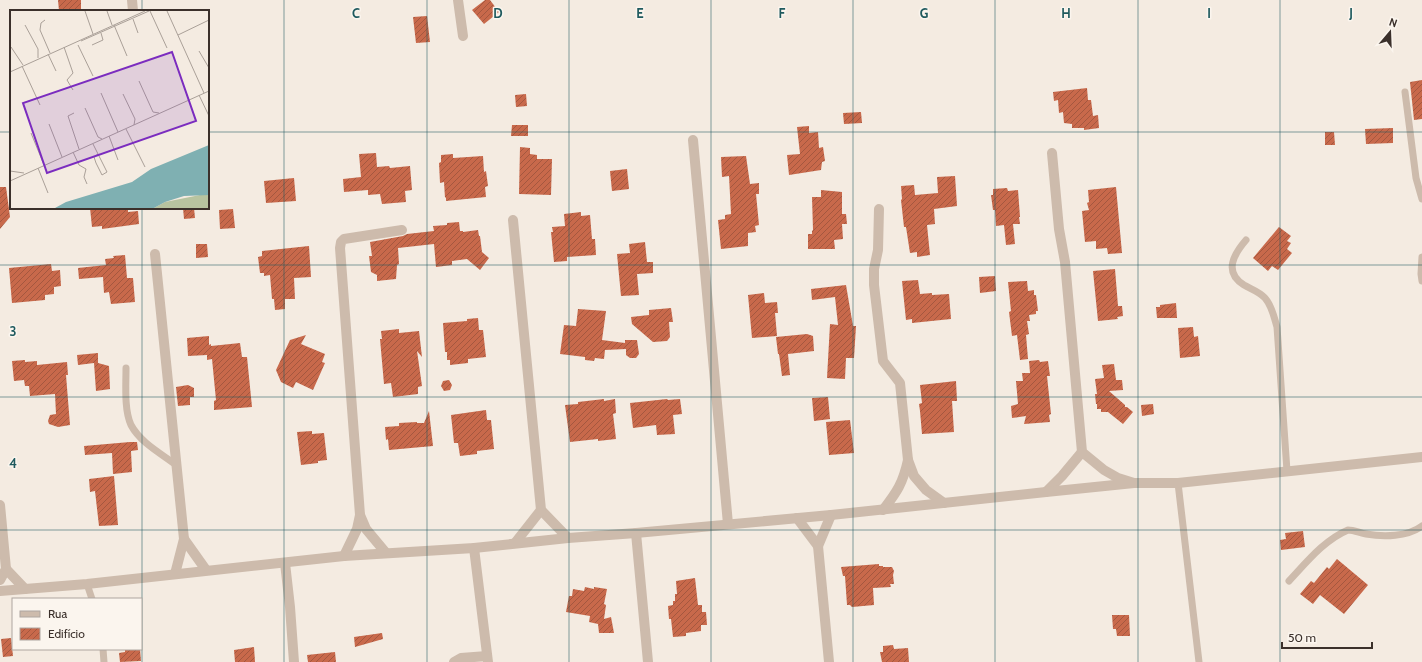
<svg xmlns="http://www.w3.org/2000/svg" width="1422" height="662" font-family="Cabin,sans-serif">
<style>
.building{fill:url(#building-hatch)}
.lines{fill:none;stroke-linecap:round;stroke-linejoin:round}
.service{stroke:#cdbbac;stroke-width:7}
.minor{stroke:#cdbbac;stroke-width:10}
.tertiary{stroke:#cdbbac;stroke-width:10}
.grid{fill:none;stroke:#1f5a5e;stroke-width:1;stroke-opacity:0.55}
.inset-road{fill:none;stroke:#aaa098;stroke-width:1}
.view{fill:#7b2cbf;fill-opacity:0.15;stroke:#7b2cbf;stroke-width:2}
.inset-edge{fill:none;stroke:#3b302b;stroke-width:2}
.grid-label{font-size:13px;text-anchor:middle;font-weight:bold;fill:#1f5a5e;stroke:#fbf5ee;stroke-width:3;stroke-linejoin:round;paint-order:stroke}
</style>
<defs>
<pattern id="building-hatch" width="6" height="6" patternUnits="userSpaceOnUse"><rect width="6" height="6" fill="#c8694b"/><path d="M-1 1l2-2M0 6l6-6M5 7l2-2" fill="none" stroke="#a4573f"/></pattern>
</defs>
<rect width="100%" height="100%" fill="#f4ebe1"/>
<!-- building -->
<g class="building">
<polygon points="58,0 81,0 81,11 59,11"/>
<polygon points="485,0 490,0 499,12 484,24 472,10"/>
<polygon points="427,16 430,42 416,43 413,17"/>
<polygon points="1422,80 1422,119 1414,120 1410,82"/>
<polygon points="1087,88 1088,100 1091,100 1093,116 1098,115 1099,128 1084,130 1084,128 1072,128 1072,124 1064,123 1063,112 1059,113 1058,100 1054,101 1053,92"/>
<polygon points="526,94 527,106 516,107 515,95"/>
<polygon points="861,112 862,123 844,124 843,113"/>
<polygon points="512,125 528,125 528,136 511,136"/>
<polygon points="809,126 809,133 818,132 819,148 823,147 825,161 822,162 821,170 789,175 787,155 800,154 797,127"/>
<polygon points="1393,128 1393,143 1366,144 1365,129"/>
<polygon points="1325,132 1334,132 1335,145 1325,145"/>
<polygon points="520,147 530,148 530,154 537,155 537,159 552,159 551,195 519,194"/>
<polygon points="376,153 377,167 389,166 390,168 410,166 412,190 405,191 406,202 382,204 380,194 368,195 368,190 344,192 343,179 361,177 359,154"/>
<polygon points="453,154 453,158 483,156 484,172 486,171 488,186 485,187 486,197 446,201 446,197 445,198 444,182 440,183 439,163 441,162 441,155"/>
<polygon points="746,156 750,184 759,183 759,194 756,194 759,225 755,226 756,232 748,233 748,246 721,249 718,220 725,219 725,215 731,214 729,176 722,177 721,157"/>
<polygon points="627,169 629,189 612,191 610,171"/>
<polygon points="955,176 957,206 934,209 935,224 927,225 930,255 917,257 917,252 910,253 906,227 904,227 901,200 902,199 901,186 914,185 915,195 938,193 937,177"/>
<polygon points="294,178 296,201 266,203 264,181"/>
<polygon points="0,187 6,187 10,217 0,229"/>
<polygon points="1116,187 1122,253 1108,254 1107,248 1096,249 1096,241 1085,242 1082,211 1089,210 1087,203 1089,202 1088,190"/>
<polygon points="1007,188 1008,191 1018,190 1020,217 1019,217 1020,224 1013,224 1015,244 1006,245 1004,225 996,226 995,210 993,210 991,195 993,195 993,189"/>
<polygon points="821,190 842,192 842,214 846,214 847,224 842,224 843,239 834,240 835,249 808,249 808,234 812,234 812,231 813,230 812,197 821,197"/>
<polygon points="90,208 128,208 128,212 138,211 139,224 102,229 102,226 92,227"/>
<polygon points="183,208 194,208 195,218 184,219"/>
<polygon points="233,209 235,228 220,229 219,210"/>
<polygon points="581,212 581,216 590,215 592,239 595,239 596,255 567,257 567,261 554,262 551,232 553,232 552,227 565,226 564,214"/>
<polygon points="459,222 460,231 463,231 463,232 478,230 479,236 480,236 482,252 489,258 480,270 467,259 452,261 452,265 436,267 434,244 398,248 399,264 397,265 396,279 377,281 377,275 371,272 369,256 372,256 370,242 403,236 407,234 434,231 433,226 447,225 447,223"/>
<polygon points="1279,227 1291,236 1287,241 1291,243 1287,249 1292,253 1278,270 1272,266 1268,271 1253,258"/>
<polygon points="645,242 647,262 653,262 653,273 637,274 639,295 621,296 617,254 630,253 629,244"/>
<polygon points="196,244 207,244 208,257 196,258"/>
<polygon points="309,246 311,277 294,278 295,299 285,299 285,309 275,310 274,299 272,299 270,275 264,276 264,273 260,273 258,257 262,256 262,251"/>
<polygon points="125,255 127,278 133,278 135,302 111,304 109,292 104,293 103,277 79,279 78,268 106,265 105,259 114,258 113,256"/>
<polygon points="51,264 52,271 60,270 61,286 54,287 54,294 45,295 45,300 12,303 9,268"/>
<polygon points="1115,269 1118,306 1122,306 1123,316 1117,317 1118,319 1098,321 1093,271"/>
<polygon points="995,276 996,291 980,293 979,277"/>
<polygon points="918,280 920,294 932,293 932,295 949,294 951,319 912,323 912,319 906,320 902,281"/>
<polygon points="1027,281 1028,291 1034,290 1034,295 1036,295 1038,311 1036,311 1036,314 1029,315 1030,321 1027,321 1029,334 1026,335 1028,359 1020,360 1017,335 1012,336 1009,312 1011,311 1008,282"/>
<polygon points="846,285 853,326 856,326 854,358 846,358 845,379 827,378 830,324 838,325 835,297 812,300 811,289"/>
<polygon points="764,293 765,303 777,302 778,313 775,313 777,336 752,338 748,295"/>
<polygon points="1176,303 1177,318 1157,318 1156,307 1160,307 1160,305"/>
<polygon points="671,308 673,322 669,322 670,337 667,341 653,342 632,324 631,317 649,315 649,310"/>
<polygon points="578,309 606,311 602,340 625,343 625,340 637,340 639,354 636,358 630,358 626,355 626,349 605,350 604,359 595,358 594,361 585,360 585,357 560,354 564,325 576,326"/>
<polygon points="478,318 479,330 483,330 486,357 468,359 468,363 450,365 450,360 447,360 447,352 445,352 443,323 467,321 467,319"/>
<polygon points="1193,327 1194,337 1198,336 1200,356 1180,358 1178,328"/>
<polygon points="399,329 399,333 419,331 422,357 417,351 422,386 418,387 418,394 393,397 391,383 384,384 380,339 382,339 381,331"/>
<polygon points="807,334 813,336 814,351 788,354 790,375 782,376 779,354 778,354 776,337"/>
<polygon points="306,335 301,344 325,354 322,362 325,363 313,390 296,382 293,388 281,382 276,370 290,340"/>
<polygon points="209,336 209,345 211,344 211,346 240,343 242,357 247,357 252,407 214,410 214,401 216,400 212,359 207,360 207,355 188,356 187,338"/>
<polygon points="98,353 98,363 109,366 110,389 96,391 94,363 78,365 77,355"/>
<polygon points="25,360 25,362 37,361 37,365 67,362 68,375 66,375 70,425 58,427 49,424 48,421 50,415 56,414 55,394 30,396 29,386 25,386 24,380 14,381 12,361"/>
<polygon points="1039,360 1040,362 1048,361 1050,376 1047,376 1051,414 1049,415 1050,422 1024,424 1026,416 1012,418 1011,406 1018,404 1016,381 1023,381 1022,373 1030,373 1029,361"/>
<polygon points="1114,364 1116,380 1122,380 1123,390 1109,391 1125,405 1125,407 1127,407 1133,412 1123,424 1108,412 1101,412 1101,409 1097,409 1097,404 1096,404 1095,394 1097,394 1095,379 1104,378 1102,365"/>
<polygon points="449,380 452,385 450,390 444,391 441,386 443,381"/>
<polygon points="956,381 957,401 952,401 954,432 922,434 920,411 919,404 922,403 920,385"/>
<polygon points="188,385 194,388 194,397 190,397 190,405 178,406 176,387"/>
<polygon points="828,397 830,419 814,421 812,398"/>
<polygon points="604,399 604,401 615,399 616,413 613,414 616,439 598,441 598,439 570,442 565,405 578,404 578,402"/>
<polygon points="667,399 668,400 680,399 682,414 673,415 675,434 657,435 656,425 633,428 630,403"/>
<polygon points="1153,404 1154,414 1142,416 1141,405"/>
<polygon points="486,410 487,420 491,420 494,449 477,451 477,454 460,456 458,443 454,443 451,415"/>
<polygon points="429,411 433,446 389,450 388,439 386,440 385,427 399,426 399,423 417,422 417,423 424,423"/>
<polygon points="850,420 854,453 829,455 826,422"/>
<polygon points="312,431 312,434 324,433 327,460 318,461 318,463 301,465 297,432"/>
<polygon points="130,442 137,442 138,450 131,451 132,472 113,474 112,453 85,455 84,446"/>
<polygon points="114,476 118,525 99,526 95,491 90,492 89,479"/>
<polygon points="1303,531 1305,547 1281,550 1280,540 1286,539 1285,533"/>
<polygon points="1337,559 1368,585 1344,614 1320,595 1313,604 1300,594 1311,581 1314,583 1327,567 1329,569"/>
<polygon points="879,564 879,566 883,566 883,567 892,567 894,571 893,575 894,584 890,584 891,587 873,588 874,605 852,607 850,605 847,605 845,576 843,576 841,567"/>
<polygon points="695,578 698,605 702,605 702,612 706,612 707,625 701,625 701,631 686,633 686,636 673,637 671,619 669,619 668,606 673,605 673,601 675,601 675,594 677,594 676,581"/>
<polygon points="585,587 594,589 594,587 607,589 604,604 606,605 604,619 611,617 614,633 599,633 598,624 589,622 590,616 566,612 569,596 572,596 573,589 584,591"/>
<polygon points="1112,615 1129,615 1130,636 1117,636 1116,629 1113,629"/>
<polygon points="382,633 383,639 355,647 354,637"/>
<polygon points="11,638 13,656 3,657 1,639"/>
<polygon points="893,645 894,649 908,648 909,662 882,662 880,652 883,652 883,646"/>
<polygon points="254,647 255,662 235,662 234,650"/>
<polygon points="125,649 140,649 141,661 120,662 119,653 125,652"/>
<polygon points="335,652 336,662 308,662 307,655"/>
</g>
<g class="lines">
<!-- service -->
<g class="service">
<polyline points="1405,92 1416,178 1422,199"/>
<path d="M1246 240C1234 254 1223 272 1244 285 1251 289 1260 292 1265 298 1272 306 1274 317 1277 327L1287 471"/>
<polyline points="1422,257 1421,274 1422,281"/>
<path d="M126 368C126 385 124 410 131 425 140 442 160 453 175 464"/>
<polyline points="1178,483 1199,662"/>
<path d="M1289 581C1306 563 1324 540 1348 530 1354 530 1360 533 1366 534 1383 537 1408 537 1422 526"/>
<polyline points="87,584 92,599"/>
<polyline points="103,649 104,662"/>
</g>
<!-- minor -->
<g class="minor">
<polyline points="132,0 133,11"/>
<polyline points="458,0 463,36"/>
<polyline points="693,140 728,524"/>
<polyline points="1052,153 1059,229 1065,262 1082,452 1104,470 1118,478 1134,483"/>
<polyline points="879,209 878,250 874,269 874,285 883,361 900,383 908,460 914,476 926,490 944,503"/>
<polyline points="513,220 541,510 568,538"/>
<polyline points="155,254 184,539 175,574"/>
<polyline points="1046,492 1062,476 1082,452"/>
<polyline points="0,505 6,569 0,580"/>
<path d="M883 510C897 492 903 483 908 460"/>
<polyline points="797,518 818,546 829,662"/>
<polyline points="636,533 648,662"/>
<polyline points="184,539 206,570"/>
<polyline points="515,543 541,510"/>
<polyline points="818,546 831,515"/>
<polyline points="474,548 488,662"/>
<polyline points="386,553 366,529 360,515 340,248 341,242 344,239 402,230"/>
<polyline points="344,556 357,529 360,515"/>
<polyline points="285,563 290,607 294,662"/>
<polyline points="6,569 25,589"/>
<polyline points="454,662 461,658 487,656"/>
</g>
<!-- tertiary -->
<polyline class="tertiary" points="0,591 87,584 344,556 474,548 568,538 636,533 831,515 1046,492 1134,483 1178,483 1422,457"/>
</g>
<!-- grid -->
<path class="grid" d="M142 0V11M284 0V662M427 0V662M569 0V662M711 0V662M853 0V662M995 0V662M1138 0V662M1280 0V662M0 132H11M208 132H1422M142 208V662M0 265H1422M0 397H1422M0 530H1422"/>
<!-- overview -->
<g transform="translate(10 10)">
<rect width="199" height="199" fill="#f4ebe1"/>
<path d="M195 184 199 185V198H144L155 192Z" fill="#b8c4a0"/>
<path d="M193 185 199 186V198H152L166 191Z" fill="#b8c4a0"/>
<path d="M199 135V185L174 186 155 192 144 198H45L56 192 122 172 141 159Z" fill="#7fb0b2"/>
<path class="inset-road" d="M75 1 83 24M97 1 102 15M140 1 157 38M157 1 194 83M123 9 128 23M35 10 31 13 30 20 40 43M15 15 28 39V48M104 15 117 46M168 25 199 10M71 31 139 1M68 35 83 66M82 35 93 30 91 23M1 37 13 55M54 37 63 63 57 70 63 80M189 41 199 58M38 44 46 61M12 56 30 95M0 62 135 1M129 71 143 102 149 103M91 83 108 122M113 84 125 109 124 115M189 85 199 106M75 98 88 127 92 129M64 103 58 106 69 139M39 114 52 147M116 119 135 157M21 123 34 155M99 126 108 150M83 134 97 162 92 165 86 153 84 147 88 144M63 142 69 155 76 159 74 167 77 174M28 158 38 183M0 161 14 163M0 171 199 81"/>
<path class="view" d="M162 42 186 111 37 163 13 93Z"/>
<rect width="199" height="199" class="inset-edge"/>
</g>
<g class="grid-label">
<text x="356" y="18">C</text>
<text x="498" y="18">D</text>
<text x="640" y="18">E</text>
<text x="782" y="18">F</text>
<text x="924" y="18">G</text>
<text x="1066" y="18">H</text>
<text x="1209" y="18">I</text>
<text x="1351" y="18">J</text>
<text x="13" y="336">3</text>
<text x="13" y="468">4</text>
</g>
<!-- legend -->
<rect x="12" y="598" width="130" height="52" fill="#fbf5ee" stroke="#aea6a0"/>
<rect x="20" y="611" width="20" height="6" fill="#cdbbac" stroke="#aea6a0"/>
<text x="48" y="618" font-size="12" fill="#3b302b">Rua</text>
<rect x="20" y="628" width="20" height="12" fill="url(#building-hatch)" stroke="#aea6a0"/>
<text x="48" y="638" font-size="12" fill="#3b302b">Edifício</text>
<!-- north arrow -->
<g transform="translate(1390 32) rotate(19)" stroke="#fbf5ee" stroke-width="3" paint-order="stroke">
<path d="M0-3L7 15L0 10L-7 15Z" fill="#3b302b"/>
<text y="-6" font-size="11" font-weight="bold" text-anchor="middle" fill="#3b302b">N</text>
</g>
<!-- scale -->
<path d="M1282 642v6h90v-6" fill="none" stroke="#3b302b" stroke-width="2"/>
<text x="1288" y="642" font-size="12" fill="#3b302b" stroke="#fbf5ee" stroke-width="3" paint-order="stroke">50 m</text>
</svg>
